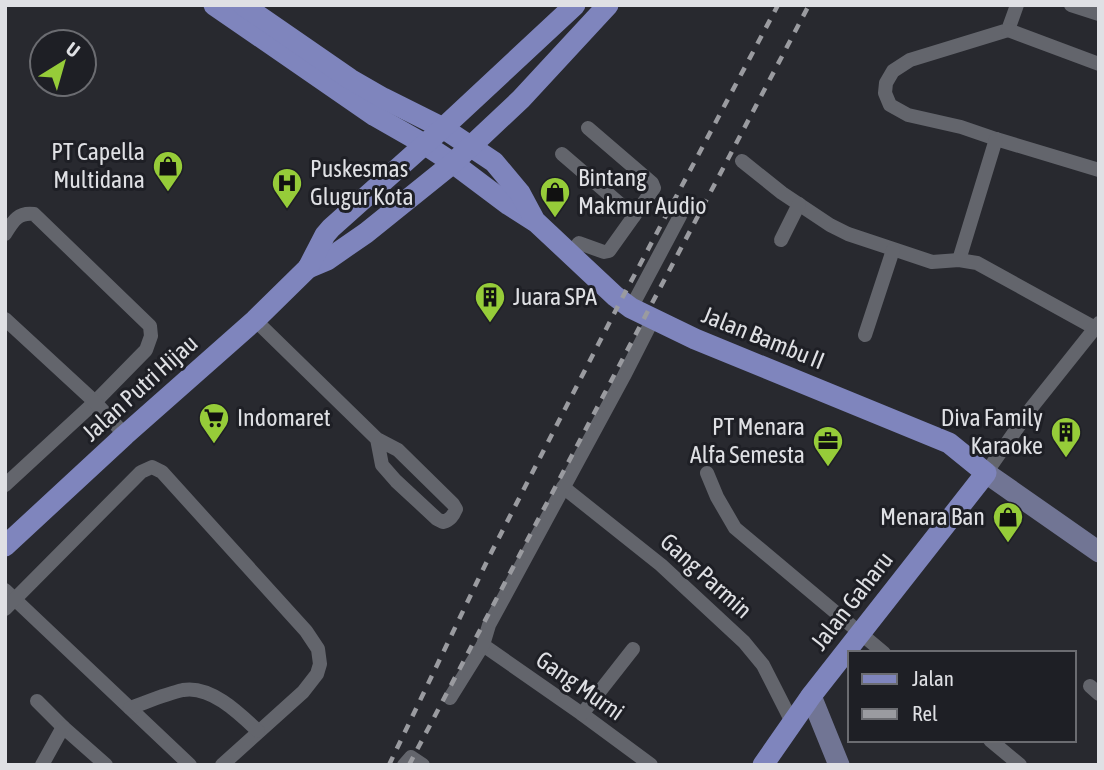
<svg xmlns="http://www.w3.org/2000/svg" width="1104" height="770" font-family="'Asap Condensed',sans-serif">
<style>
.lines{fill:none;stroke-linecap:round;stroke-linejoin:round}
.street{stroke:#63656c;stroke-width:14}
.secondary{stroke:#717594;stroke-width:21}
.primary{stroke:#7f85bd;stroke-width:21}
.rail{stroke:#9a9ba0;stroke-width:4.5;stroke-dasharray:9 9;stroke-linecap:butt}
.labels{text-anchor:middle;stroke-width:6;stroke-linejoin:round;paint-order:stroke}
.poi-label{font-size:24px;fill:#dfe0e4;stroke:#1e1f25;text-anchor:end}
.street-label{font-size:24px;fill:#dfe0e4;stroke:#1e1f25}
</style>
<rect width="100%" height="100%" fill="#28292f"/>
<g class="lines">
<!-- street -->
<g class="street">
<polyline points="1017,5 1008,30 910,60 893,71 886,83 885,93 890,105 908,115 961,127 996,139 1099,170"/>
<polyline points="1071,5 1099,14"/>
<polyline points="1008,30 1099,64"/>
<polyline points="562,154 634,216"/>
<polyline points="742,161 782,193 830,225 848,234 932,262 959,260 977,263 1095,328"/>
<path d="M5 234C13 221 18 212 34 214L150 326 151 336 146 350 95 402 5 485"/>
<polyline points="781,240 799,204"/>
<polyline points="570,254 579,243 604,252 609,251 654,188 652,183 588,128"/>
<polyline points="959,260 996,139"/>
<polyline points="631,308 680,216"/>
<polyline points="5,319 95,402 125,435"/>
<path d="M255 320 377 439 398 450 453 504 456 509C453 516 450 520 443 522L437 519 396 481 382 465 377 439"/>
<polyline points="865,335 893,250"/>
<polyline points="707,473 717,497 735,528 884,653"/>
<polyline points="986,473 1032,407 1099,323"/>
<polyline points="563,487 661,565 744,642 763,665 792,722"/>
<polyline points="5,590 190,765"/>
<polyline points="5,609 141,472 152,467 162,472 306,631 318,649 320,664 317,674 303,692 222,765"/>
<polyline points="483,645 582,714 651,765"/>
<polyline points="1090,686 1099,694"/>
<polyline points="450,698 483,645 489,625 624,376 653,319"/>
<polyline points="37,701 63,727 106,765"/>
<path d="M130 708C147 702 165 694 183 690 211 685 240 714 258 731"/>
<polyline points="582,714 633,649"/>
<polyline points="990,740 1020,765"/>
<polyline points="42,765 63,727"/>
<polyline points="404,765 411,757 423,765"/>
</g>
<!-- secondary -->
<g class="secondary">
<polyline points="986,473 1099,552"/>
<polyline points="811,696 839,765"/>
</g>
<!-- primary -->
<g class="primary">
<polyline points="214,5 375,116 424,144 453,163 509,205 534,221"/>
<polyline points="243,5 350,79 383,98 443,128 494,162 520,193 535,221 615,296 631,308 695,339 949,443 986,473 811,696 763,765"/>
<polyline points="308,268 327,260 366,233 453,163 521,99 608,5"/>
<polyline points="5,546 125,435 255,320 308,268 325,235 331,228 443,128 575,5"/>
</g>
<!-- rail -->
<g class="rail">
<polyline points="389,765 490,555 619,304 778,5"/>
<polyline points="409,765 809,5"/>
</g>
</g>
<!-- icons -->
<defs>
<g id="shop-pin" transform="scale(1.575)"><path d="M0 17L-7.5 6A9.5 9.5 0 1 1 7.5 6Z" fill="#96cc39" stroke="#1e1f25"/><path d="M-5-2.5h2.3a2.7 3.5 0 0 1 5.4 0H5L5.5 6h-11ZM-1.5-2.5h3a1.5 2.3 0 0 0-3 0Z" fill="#111"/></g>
<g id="hospital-pin" transform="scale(1.575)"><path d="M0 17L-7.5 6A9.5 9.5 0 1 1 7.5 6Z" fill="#96cc39" stroke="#1e1f25"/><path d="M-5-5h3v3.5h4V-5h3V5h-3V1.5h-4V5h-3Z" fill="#111"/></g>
<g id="building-pin" transform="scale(1.575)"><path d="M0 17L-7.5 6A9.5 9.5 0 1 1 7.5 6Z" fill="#96cc39" stroke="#1e1f25"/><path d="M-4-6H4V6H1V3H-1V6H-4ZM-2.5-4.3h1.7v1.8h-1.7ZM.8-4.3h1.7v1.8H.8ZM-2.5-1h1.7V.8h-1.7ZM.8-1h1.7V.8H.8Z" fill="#111"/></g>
<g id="supermarket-pin" transform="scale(1.575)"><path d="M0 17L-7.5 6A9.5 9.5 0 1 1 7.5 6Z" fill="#96cc39" stroke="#1e1f25"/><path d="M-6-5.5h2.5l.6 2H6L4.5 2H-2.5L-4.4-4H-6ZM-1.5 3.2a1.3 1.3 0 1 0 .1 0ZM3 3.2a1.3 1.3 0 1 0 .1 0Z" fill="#111"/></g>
<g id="office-pin" transform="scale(1.575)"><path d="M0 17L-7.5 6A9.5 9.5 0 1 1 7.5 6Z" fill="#96cc39" stroke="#1e1f25"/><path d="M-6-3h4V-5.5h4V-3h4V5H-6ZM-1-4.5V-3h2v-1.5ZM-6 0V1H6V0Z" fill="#111"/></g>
</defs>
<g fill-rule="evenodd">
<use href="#shop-pin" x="168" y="166"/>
<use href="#hospital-pin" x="287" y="183"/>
<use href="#shop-pin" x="555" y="192"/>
<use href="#building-pin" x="490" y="297"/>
<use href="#supermarket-pin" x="214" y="418"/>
<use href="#building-pin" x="1066" y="432"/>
<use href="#office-pin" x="828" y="441"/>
<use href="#shop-pin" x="1008" y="517"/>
</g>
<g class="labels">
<!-- poi labels -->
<g class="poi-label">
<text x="145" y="160">PT Capella<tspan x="145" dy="28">Multidana</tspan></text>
<text x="310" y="177" text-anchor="start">Puskesmas<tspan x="310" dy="28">Glugur Kota</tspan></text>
<text x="578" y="186" text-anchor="start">Bintang<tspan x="578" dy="28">Makmur Audio</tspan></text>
<text x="513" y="305" text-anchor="start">Juara SPA</text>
<text x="237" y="426" text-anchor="start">Indomaret</text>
<text x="1043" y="426">Diva Family<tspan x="1043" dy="28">Karaoke</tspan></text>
<text x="805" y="435">PT Menara<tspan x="805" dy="28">Alfa Semesta</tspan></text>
<text x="985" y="525">Menara Ban</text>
</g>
<!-- street labels -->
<g class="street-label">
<text transform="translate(763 338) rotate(22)" y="8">Jalan Bambu II</text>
<text transform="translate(140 388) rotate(-42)" y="8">Jalan Putri Hijau</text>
<text transform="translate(706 576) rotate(42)" y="8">Gang Parmin</text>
<text transform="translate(852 601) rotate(-52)" y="8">Jalan Gaharu</text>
<text transform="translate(580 686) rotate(35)" y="8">Gang Murni</text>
</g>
</g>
<!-- border -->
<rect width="1104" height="770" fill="none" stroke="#dfe0e4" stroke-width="14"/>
<!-- legend -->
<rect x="848" y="651" width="228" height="91" fill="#1e1f25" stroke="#6b6c71" stroke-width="2"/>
<rect x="862" y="674" width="35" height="10" fill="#7f85bd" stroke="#6b6c71" stroke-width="2"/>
<text x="912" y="686" font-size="21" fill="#dfe0e4">Jalan</text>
<rect x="862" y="709" width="35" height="10" fill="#9a9ba0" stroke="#6b6c71" stroke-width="2"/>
<text x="912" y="721" font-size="21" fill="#dfe0e4">Rel</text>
<!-- north arrow -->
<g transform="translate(63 63) rotate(37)"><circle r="33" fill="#1e1f25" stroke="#6b6c71" stroke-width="2"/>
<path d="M0-5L12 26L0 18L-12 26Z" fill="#96cc39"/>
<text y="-10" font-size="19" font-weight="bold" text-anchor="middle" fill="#dfe0e4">U</text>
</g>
</svg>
